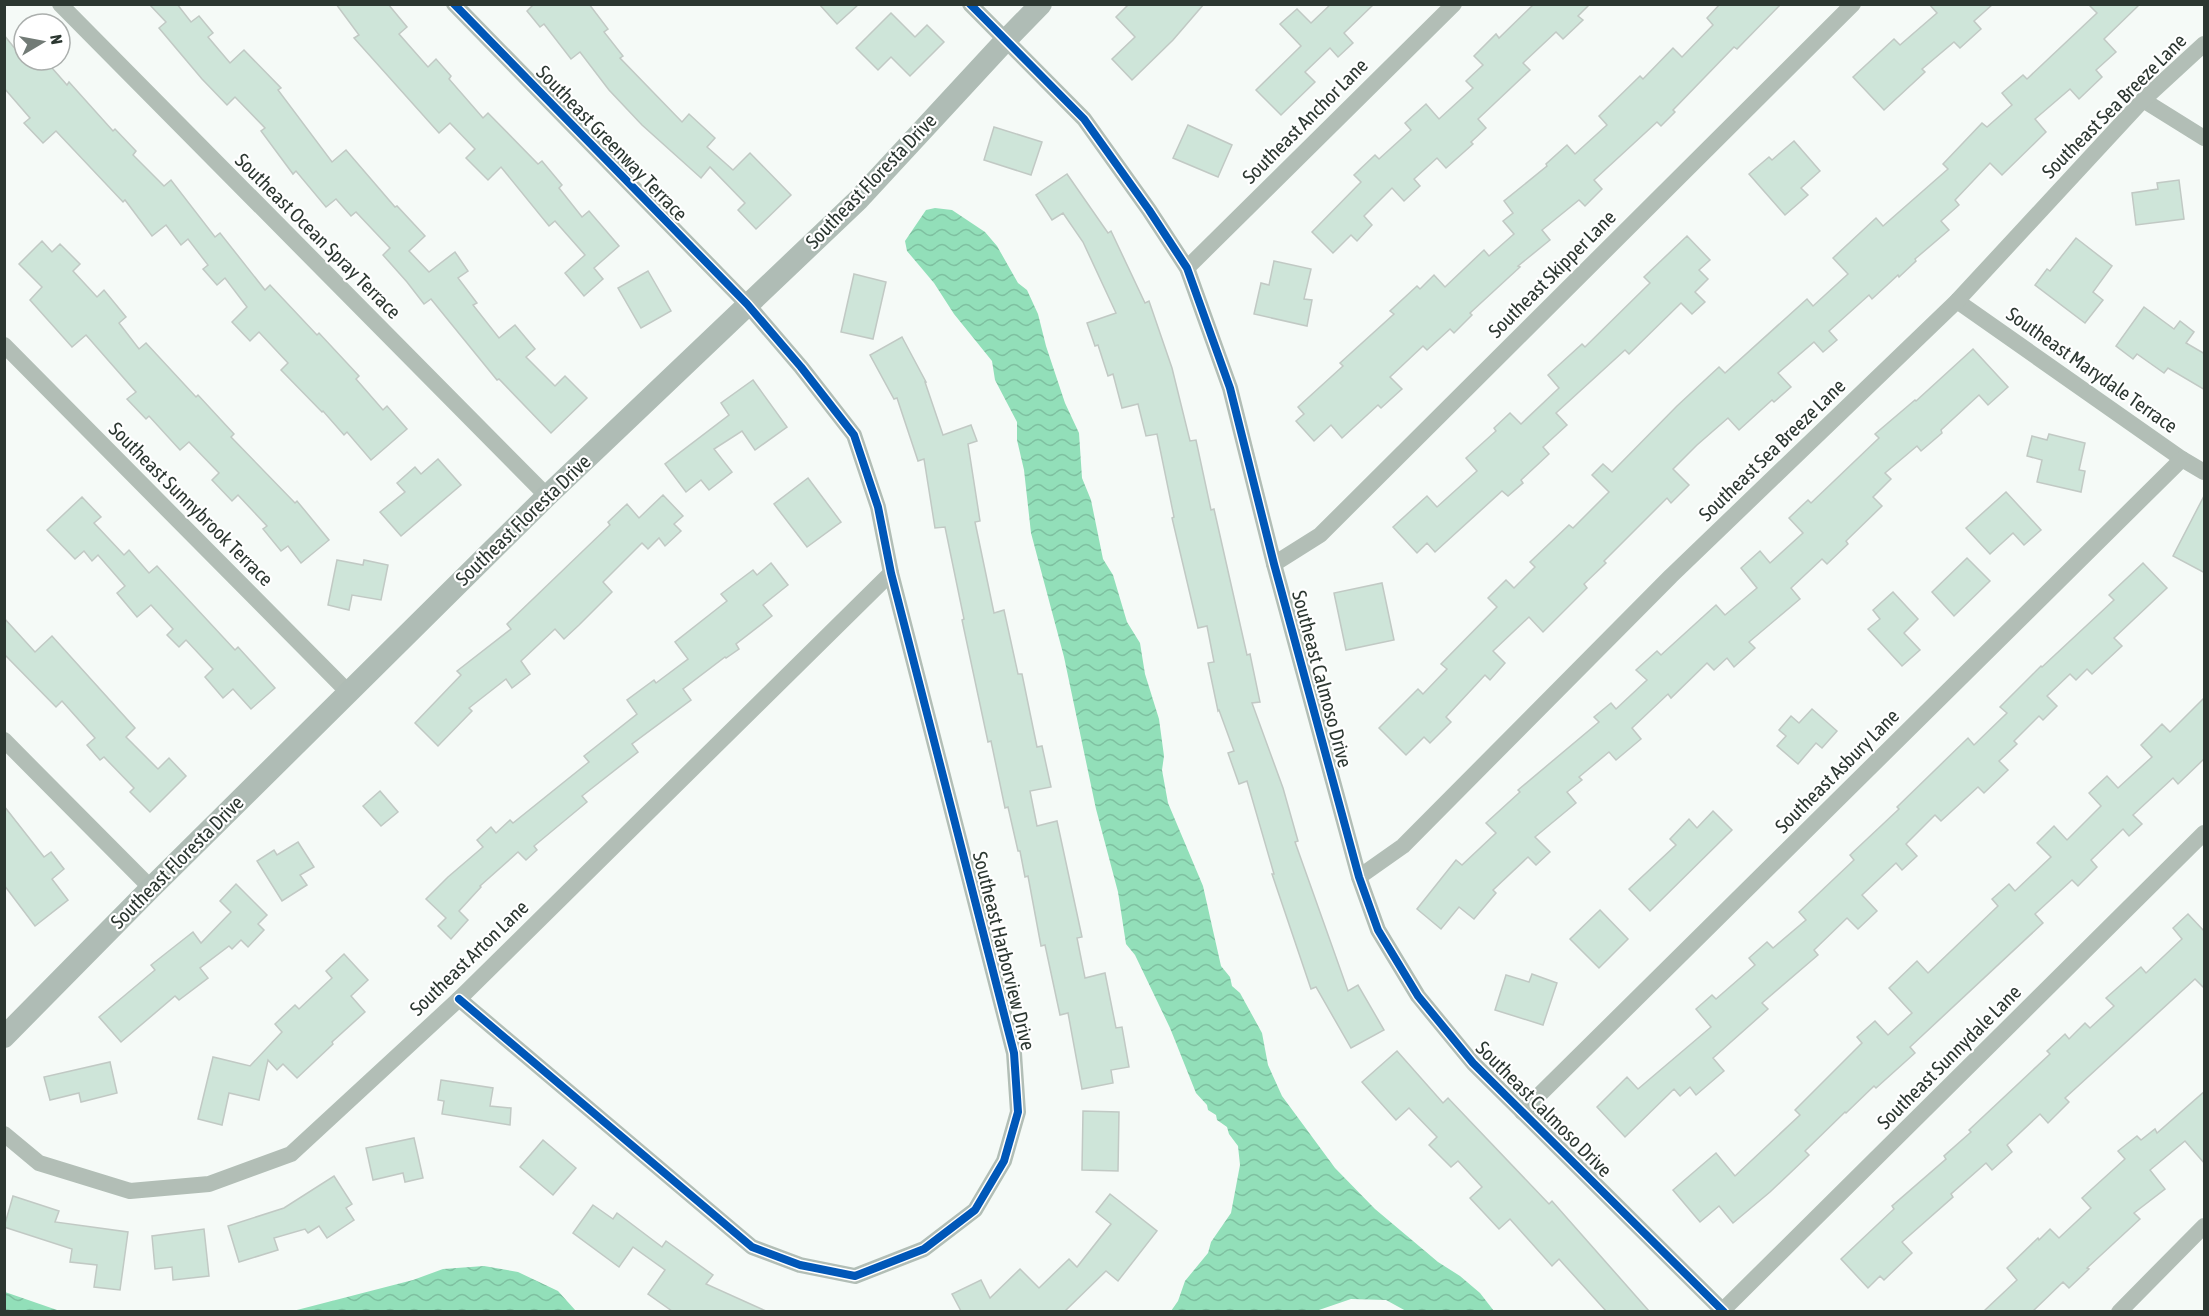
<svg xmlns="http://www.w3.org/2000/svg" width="2209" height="1316" font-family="'Asap Condensed',sans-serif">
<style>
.water{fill:url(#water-waves)}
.building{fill:#cee5d9;stroke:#c1c9c4;stroke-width:1.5}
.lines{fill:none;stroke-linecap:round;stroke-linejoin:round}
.street{stroke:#b2beb6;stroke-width:16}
.secondary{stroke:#afbcb5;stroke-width:22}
.cycleway-casing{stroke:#fff;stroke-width:11}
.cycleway{stroke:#0057b8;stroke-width:8}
.labels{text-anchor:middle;stroke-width:4.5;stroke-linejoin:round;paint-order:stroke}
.street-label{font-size:20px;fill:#2c3731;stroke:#fff}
</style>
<defs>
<pattern id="water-waves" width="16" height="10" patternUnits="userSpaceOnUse" patternTransform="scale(1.5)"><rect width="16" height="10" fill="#92dfb9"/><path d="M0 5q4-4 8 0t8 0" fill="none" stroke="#7ec0a0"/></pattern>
</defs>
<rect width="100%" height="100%" fill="#f5faf7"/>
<!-- water -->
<g class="water">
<polygon points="935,208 952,210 985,232 997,246 1018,283 1027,290 1038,314 1046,346 1065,403 1079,433 1082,478 1091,500 1103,559 1113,575 1127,622 1140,643 1145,674 1159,719 1164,756 1162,770 1168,803 1203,886 1221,966 1230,977 1232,986 1240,993 1262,1033 1268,1065 1282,1096 1335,1168 1375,1209 1438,1262 1460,1276 1480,1293 1494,1311 1406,1311 1386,1300 1351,1299 1316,1311 1171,1311 1178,1301 1185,1281 1208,1253 1211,1242 1231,1213 1240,1165 1238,1146 1229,1134 1227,1127 1217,1120 1216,1115 1208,1110 1207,1105 1196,1093 1170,1028 1135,955 1126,944 1118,892 1096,809 1064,657 1031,533 1024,470 1017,440 1017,422 995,380 992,361 954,314 934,283 907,251 905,241 926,210"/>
<polygon points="484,1266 518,1272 558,1291 576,1311 293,1311 413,1280 443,1269"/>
<polygon points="4,1292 5,1292 60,1311 5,1311"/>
</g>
<!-- building -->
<g class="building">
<polygon points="149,4 177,4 191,22 199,16 213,33 208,37 230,63 244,50 281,88 278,90 332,162 346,150 395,207 397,206 425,236 409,251 429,272 455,252 468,271 458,278 477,303 473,305 499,338 515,325 535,349 526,357 555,386 565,376 587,398 551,433 499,379 497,380 431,299 424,304 407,282 383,255 390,248 356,212 351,216 336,199 326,207 296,171 293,174 261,131 265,128 235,97 227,105 202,79 159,28 166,22"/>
<polygon points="336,4 388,4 407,27 399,34 428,67 436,59 451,76 449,79 483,118 488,113 538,164 542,161 562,185 559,188 582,217 589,211 619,246 594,268 603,279 584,296 565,273 585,255 555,221 549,226 501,167 488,180 466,158 475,149 450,123 439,133 354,38 359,35"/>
<polygon points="534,4 589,4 608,29 604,32 623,56 620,58 682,122 689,114 715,138 707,147 733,170 750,153 791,195 756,229 738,210 745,203 710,167 701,178 642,125 609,90 580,52 571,59 544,24 540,27 527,11"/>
<polygon points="819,4 859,4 837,24"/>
<polygon points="1129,4 1204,4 1173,40 1132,80 1112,59 1135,37 1116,17"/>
<polygon points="1331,4 1374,4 1344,33 1353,43 1338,57 1330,48 1305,72 1315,82 1281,115 1256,90 1301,46 1280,24 1297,9 1311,23"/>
<polygon points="1534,4 1590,4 1578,16 1583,20 1563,39 1556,32 1523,63 1530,70 1478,119 1486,128 1471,142 1473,144 1446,168 1437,158 1414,179 1420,186 1404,201 1392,188 1364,216 1372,225 1357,241 1351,235 1333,253 1312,232 1361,182 1354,175 1375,155 1379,159 1411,130 1405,123 1426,104 1439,119 1473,88 1466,81 1483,65 1474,56 1496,34 1499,38"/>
<polygon points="1720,4 1781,4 1737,49 1734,47 1673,110 1675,112 1661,126 1657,122 1594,180 1602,189 1585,206 1579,200 1542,230 1550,240 1518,266 1520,267 1470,313 1472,315 1454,333 1450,329 1427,350 1423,346 1390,377 1402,389 1381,408 1378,405 1342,438 1331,425 1314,441 1296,421 1304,414 1298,407 1343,366 1340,363 1394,314 1390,311 1417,286 1420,289 1434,275 1445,287 1484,250 1489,256 1514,234 1503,221 1513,213 1504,201 1547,166 1546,164 1567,145 1575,154 1607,125 1599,116 1640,76 1643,79 1673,48 1682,57 1713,25 1707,18"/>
<polygon points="1929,4 1993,4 1974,21 1981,29 1960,48 1954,42 1922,69 1925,72 1884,110 1853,77 1894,39 1900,45 1937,13"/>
<polygon points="2088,4 2140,4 2104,39 2116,52 2096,70 2102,77 2079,99 2070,89 2035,119 2046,132 2002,175 1990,163 1955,200 1959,205 1941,221 1949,230 1915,259 1916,261 1899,277 1898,275 1872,299 1869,295 1829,331 1837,340 1823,352 1814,342 1778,373 1791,387 1774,402 1772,400 1739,430 1728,418 1697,445 1673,469 1689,485 1671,503 1667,498 1604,561 1606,563 1584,584 1587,588 1543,632 1529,617 1493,651 1505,663 1490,680 1485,675 1446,717 1451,722 1430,743 1424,737 1406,755 1379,728 1418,689 1423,694 1447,669 1441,664 1497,607 1488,598 1506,580 1514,588 1535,567 1530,562 1569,525 1573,528 1609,492 1592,475 1603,464 1612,472 1677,406 1719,367 1725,373 1807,299 1813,306 1848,274 1833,258 1876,218 1883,226 1948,169 1943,164 1982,123 1987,127 2012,105 2002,93 2023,75 2027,79 2097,13"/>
<polygon points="891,13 915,37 927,25 944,42 910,76 891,57 878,70 856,48"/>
<polygon points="4,35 24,60 45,60 67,85 69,82 113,131 115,129 136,151 133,155 164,186 171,180 215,237 220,233 265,290 270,285 317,335 319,333 359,376 356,379 383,410 387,406 407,429 371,460 347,432 344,435 323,411 322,412 281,370 288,363 259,332 250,341 232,322 247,307 225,278 217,285 203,269 208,265 188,239 181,245 166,225 152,236 125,200 123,202 56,131 43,143 24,123 30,118 4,88"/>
<polygon points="1188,125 1232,145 1218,177 1173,158"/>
<polygon points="994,127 1042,142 1031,175 984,160"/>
<polygon points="1794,141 1820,171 1801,188 1808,195 1785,215 1749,174 1769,157 1772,160"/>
<polygon points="1067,174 1108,233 1111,231 1145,303 1149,301 1172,368 1190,441 1196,440 1211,510 1214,509 1247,655 1250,654 1260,702 1252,703 1283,788 1298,841 1295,842 1348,991 1358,985 1384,1030 1351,1048 1316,987 1311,989 1272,874 1274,874 1247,781 1239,784 1228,753 1234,751 1219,710 1218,711 1208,663 1214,662 1207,626 1198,628 1172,518 1174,517 1157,434 1146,436 1138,404 1122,408 1113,374 1108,376 1098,345 1095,346 1087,323 1116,313 1083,242 1063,213 1052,220 1036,195"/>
<polygon points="2179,180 2184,219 2136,225 2132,193 2158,189 2157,183"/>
<polygon points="1687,236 1710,260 1699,270 1708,279 1695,292 1705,302 1692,314 1681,303 1629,354 1625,350 1556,413 1567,425 1543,447 1549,454 1521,480 1523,483 1508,496 1502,491 1435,552 1427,543 1417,553 1393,527 1427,496 1437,507 1477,471 1466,458 1496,431 1494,428 1510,413 1521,424 1559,388 1548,375 1582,344 1585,347 1650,283 1644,277"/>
<polygon points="2076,238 2112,266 2093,292 2103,300 2085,323 2035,285 2047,269 2050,271"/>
<polygon points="42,241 52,252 60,244 80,264 73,271 97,297 104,290 126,317 119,323 139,349 146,343 196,397 198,395 234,434 231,437 295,503 297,501 329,540 301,563 288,546 281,551 263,529 267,526 238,495 232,501 212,480 219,473 189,442 180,450 149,416 146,419 127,399 136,392 86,335 72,347 30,300 42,287 19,264"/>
<polygon points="1274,261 1311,269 1304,299 1312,300 1307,326 1254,314 1261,283 1269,285"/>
<polygon points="648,271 671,311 641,328 618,288"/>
<polygon points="854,274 886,282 873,339 841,332"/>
<polygon points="2144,307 2174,329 2180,321 2194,332 2186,343 2205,354 2205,390 2168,368 2164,373 2137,354 2133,359 2116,346"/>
<polygon points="902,337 926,382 925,382 943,435 971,425 977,441 968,444 980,521 975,522 994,613 1004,610 1018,674 1022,674 1037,747 1042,746 1051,787 1030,791 1037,826 1057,821 1082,937 1077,938 1085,978 1105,973 1116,1028 1122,1027 1129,1067 1111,1070 1113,1083 1082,1089 1068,1013 1060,1015 1045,945 1041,946 1028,876 1025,877 1020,851 1018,851 1008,807 1005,808 991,741 988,742 962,620 964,619 945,527 935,528 924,459 918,461 897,398 894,399 870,355"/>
<polygon points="1973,349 2008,387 1988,405 1979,395 1941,430 1942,433 1921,451 1917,446 1885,473 1891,479 1873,497 1882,506 1846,541 1848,544 1827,564 1822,559 1791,588 1800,599 1749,642 1755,648 1734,667 1727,658 1714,670 1707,663 1671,698 1668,694 1632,728 1641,739 1616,760 1609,752 1579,777 1582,780 1567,792 1576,803 1535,837 1550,852 1536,865 1528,857 1493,890 1496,893 1474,919 1459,907 1441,929 1417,909 1456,860 1462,865 1496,833 1486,823 1520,792 1518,790 1599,722 1594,717 1611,703 1616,709 1647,680 1636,670 1657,651 1661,655 1716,605 1725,615 1757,588 1741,568 1760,551 1770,563 1803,533 1789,518 1808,500 1811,503 1879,438 1875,434 1915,400 1916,401"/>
<polygon points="753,380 787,427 755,450 742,431 714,449 732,472 709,490 701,480 686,492 665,464 729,415 721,403"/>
<polygon points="2049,434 2085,443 2079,470 2085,471 2081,492 2037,482 2042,460 2027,456 2032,436 2047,440"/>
<polygon points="438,459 461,485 401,536 380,512 405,492 397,483 415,467 421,474"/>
<polygon points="808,478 841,522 807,547 774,504"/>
<polygon points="2006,492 2041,530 2024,545 2013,533 1990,554 1966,528"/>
<polygon points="2205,494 2205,573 2173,556"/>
<polygon points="663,495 683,516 674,524 681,531 665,546 659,538 648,549 642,543 603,582 612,592 579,625 564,639 555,629 521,661 530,674 512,688 506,679 469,708 472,711 438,746 415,723 461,675 457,671 511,629 507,624 610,525 608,522 627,504 639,518"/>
<polygon points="82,497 101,517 94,523 124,555 129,550 149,573 157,566 235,650 238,647 275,688 251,709 233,689 223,698 205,677 213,669 186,640 179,647 167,635 173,629 151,605 137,617 117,593 125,586 98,555 92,561 84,551 75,559 47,530"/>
<polygon points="1967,558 1990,581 1954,616 1932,592"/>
<polygon points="337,560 363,565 364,560 388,565 381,600 352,595 349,610 328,605"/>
<polygon points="771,563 788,585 763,605 772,616 736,644 739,649 726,658 725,657 683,689 691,700 632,744 638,752 582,796 587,802 534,846 537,850 526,860 518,852 480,886 481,887 459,911 468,920 451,939 438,926 446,918 426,899 448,877 483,847 477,840 491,827 496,833 510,820 513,823 589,762 584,756 637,714 627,700 654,680 656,683 688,659 675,642 727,601 721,594 753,570 757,575"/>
<polygon points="2143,563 2167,588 2114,638 2122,646 2092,674 2087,669 2076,680 2070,674 2047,696 2057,706 2043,720 2039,716 2014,741 2017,744 1999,761 2008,770 1984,793 1978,787 1941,821 1935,815 1906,844 1917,856 1902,870 1896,863 1862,895 1877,911 1858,929 1847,918 1814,950 1818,955 1762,1003 1768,1009 1713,1058 1724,1071 1696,1095 1690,1087 1680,1096 1674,1089 1625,1137 1597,1107 1627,1077 1638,1089 1711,1027 1696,1009 1712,995 1716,999 1755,965 1749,958 1767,942 1773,948 1806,920 1799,912 1854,860 1850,855 1899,809 1897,807 1968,738 1974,745 2007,713 2000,707 2041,666 2042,667 2114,600 2109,595"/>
<polygon points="1382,583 1394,640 1346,650 1334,593"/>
<polygon points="1893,592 1918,619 1904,633 1920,650 1902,666 1868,629 1880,619 1873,610"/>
<polygon points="4,618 35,652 52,636 135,728 126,737 158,769 169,758 186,776 150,812 130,792 134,788 104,757 100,760 87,745 95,738 62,701 56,707 4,654"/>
<polygon points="2205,697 2205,758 2178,784 2173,778 2133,815 2142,824 2129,836 2123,829 2091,860 2097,867 2078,886 2072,880 2035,914 2043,923 1910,1047 1915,1053 1876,1088 1874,1086 1846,1113 1845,1112 1805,1151 1809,1155 1770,1192 1733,1223 1719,1206 1700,1222 1673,1190 1716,1153 1735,1176 1800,1115 1795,1110 1862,1043 1857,1037 1875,1021 1888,1035 1912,1013 1889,988 1917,961 1928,973 1998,906 1992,899 2009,884 2015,891 2051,857 2037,843 2054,826 2067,840 2101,806 2089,793 2107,776 2118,788 2152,757 2141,745 2162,724 2170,732"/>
<polygon points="1812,709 1837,731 1822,748 1816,743 1798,764 1777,746 1786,736 1779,730 1791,716 1799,723"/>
<polygon points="380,791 398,812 381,826 363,806"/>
<polygon points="4,806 44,857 51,852 64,869 52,879 68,900 35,926 4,885"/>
<polygon points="1713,811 1732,830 1650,911 1629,889 1676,845 1670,839 1689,819 1697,828"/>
<polygon points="298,842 314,867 300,875 307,885 282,901 257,861 274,850 277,855"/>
<polygon points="236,884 267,915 258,924 264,930 248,947 241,940 232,949 229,946 200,968 208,978 179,1000 175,996 121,1042 99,1017 155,970 151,965 193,932 201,943 231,912 220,901"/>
<polygon points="1600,910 1628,939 1599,968 1570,939"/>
<polygon points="2188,914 2205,932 2205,989 2195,979 2065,1098 2069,1102 2048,1123 2040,1114 2007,1145 2012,1152 1992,1170 1986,1163 1951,1194 1953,1197 1902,1242 1912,1253 1884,1280 1880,1276 1868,1288 1841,1259 1894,1209 1892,1206 1946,1159 1944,1156 1971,1132 1969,1130 2050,1054 2047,1051 2065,1034 2069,1039 2085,1023 2090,1028 2114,1006 2106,998 2141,967 2146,973 2182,939 2173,928"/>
<polygon points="344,954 368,980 351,996 365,1012 332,1042 333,1044 297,1078 283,1064 277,1070 268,1060 259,1100 229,1093 222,1125 198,1119 213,1057 250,1066 282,1032 275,1024 295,1005 299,1009 332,978 326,971"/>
<polygon points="1532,974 1557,983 1543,1025 1495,1010 1506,975 1529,982"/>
<polygon points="1397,1051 1443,1103 1448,1098 1549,1204 1552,1201 1649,1311 1606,1311 1559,1259 1552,1266 1510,1219 1499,1229 1470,1198 1482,1187 1458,1161 1451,1167 1429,1145 1437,1137 1409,1108 1396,1120 1362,1082"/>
<polygon points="110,1062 117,1093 81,1102 79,1093 50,1100 44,1077"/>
<polygon points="441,1080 493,1088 490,1106 511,1108 510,1125 442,1114 444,1101 438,1100"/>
<polygon points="2205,1091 2205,1164 2185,1141 2150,1170 2165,1189 2134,1213 2140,1219 2087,1268 2089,1269 2069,1288 2063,1282 2033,1311 1984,1311 2017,1280 2007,1268 2038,1238 2039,1240 2050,1229 2059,1238 2091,1208 2082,1198 2125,1159 2118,1151 2137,1136 2141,1140 2155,1129 2157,1133"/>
<polygon points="1083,1111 1119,1112 1118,1171 1082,1170"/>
<polygon points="414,1138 423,1178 405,1182 403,1173 373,1180 366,1148"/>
<polygon points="543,1140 576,1168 553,1195 520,1167"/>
<polygon points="334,1176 352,1204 346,1208 354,1220 327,1238 319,1226 308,1233 305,1229 274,1238 278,1250 239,1262 228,1226 284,1208"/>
<polygon points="1110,1194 1157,1231 1118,1281 1106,1271 1065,1311 961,1311 952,1294 981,1280 990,1298 1020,1269 1039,1288 1069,1259 1077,1267 1111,1224 1096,1212"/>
<polygon points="13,1196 59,1211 55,1222 128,1232 120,1290 94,1287 97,1265 70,1262 72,1249 4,1227"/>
<polygon points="593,1205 613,1219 617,1213 662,1247 666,1241 713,1275 706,1284 766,1311 672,1311 648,1294 665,1270 633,1247 619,1267 573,1233"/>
<polygon points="204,1229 209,1276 173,1280 172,1267 155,1269 152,1236"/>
</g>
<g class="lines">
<!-- street -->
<g class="street">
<polyline points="60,4 547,496"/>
<polyline points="454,4 747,304 801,367 854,435 878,507 891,573 1014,1053 1018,1112 1004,1161 975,1210 924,1249 855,1276 800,1265 752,1247 459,999"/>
<polyline points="970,4 1084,119 1149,210 1187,268 1230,388 1274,564 1359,877 1378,930 1418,996 1473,1063 1724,1312"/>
<polyline points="2143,100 2204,138"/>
<polyline points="1187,268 1454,4"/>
<polyline points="1957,301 2182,459 2204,472"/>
<polyline points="4,345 348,692"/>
<polyline points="1274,564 1320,535 1853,4"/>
<polyline points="4,740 151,888"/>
<polyline points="1359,877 1403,846 1671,576 1957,301 2143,100 2204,44"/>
<polyline points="1522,1112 2182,459"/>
<polyline points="4,1134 39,1163 130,1191 209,1184 291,1154 459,999 891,573"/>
<polyline points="1723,1310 2204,833"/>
<polyline points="2119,1312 2204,1226"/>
</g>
<!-- secondary -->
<polyline class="secondary" points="4,1037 151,888 547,496 858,200 1005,41 1041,4"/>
<!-- cycleway casing -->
<g class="cycleway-casing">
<g id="cycleway">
<polyline points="454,4 747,304 801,367 854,435 878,507 891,573 1014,1053 1018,1112 1004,1161 975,1210 924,1249 855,1276 800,1265 752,1247 459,999"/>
<polyline points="970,4 1084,119 1149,210 1187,268 1230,388 1274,564 1359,877 1378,930 1418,996 1473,1063 1724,1312"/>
</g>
</g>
<!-- cycleway -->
<use href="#cycleway" class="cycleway"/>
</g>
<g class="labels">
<!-- street labels -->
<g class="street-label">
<text transform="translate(2114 106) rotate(-45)" y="7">Southeast Sea Breeze Lane</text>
<text transform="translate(1305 121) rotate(-45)" y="7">Southeast Anchor Lane</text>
<text transform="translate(612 143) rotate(46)" y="7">Southeast Greenway Terrace</text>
<text transform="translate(871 181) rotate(-46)" y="7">Southeast Floresta Drive</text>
<text transform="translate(318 236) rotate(45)" y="7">Southeast Ocean Spray Terrace</text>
<text transform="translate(1552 274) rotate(-45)" y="7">Southeast Skipper Lane</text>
<text transform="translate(2092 370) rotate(35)" y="7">Southeast Marydale Terrace</text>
<text transform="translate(1772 450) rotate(-44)" y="7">Southeast Sea Breeze Lane</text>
<text transform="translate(191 504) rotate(45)" y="7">Southeast Sunnybrook Terrace</text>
<text transform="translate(523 520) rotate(-44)" y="7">Southeast Floresta Drive</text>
<text transform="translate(1322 679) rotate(75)" y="7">Southeast Calmoso Drive</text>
<text transform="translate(1837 771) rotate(-45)" y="7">Southeast Asbury Lane</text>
<text transform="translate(177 862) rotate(-45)" y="7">Southeast Floresta Drive</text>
<text transform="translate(1004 951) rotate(76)" y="7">Southeast Harborview Drive</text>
<text transform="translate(469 958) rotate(-44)" y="7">Southeast Arton Lane</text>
<text transform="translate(1949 1057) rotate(-45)" y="7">Southeast Sunnydale Lane</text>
<text transform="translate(1544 1109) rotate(45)" y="7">Southeast Calmoso Drive</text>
</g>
</g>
<!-- border -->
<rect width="2209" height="1316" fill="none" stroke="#2c3731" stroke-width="12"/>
<!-- north arrow -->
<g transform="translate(42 42) rotate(80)"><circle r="28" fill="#ffffff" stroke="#abafad" stroke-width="1.5"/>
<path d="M0-4.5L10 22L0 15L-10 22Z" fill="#727b76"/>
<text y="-9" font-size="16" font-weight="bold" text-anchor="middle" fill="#2c3731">N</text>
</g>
</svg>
